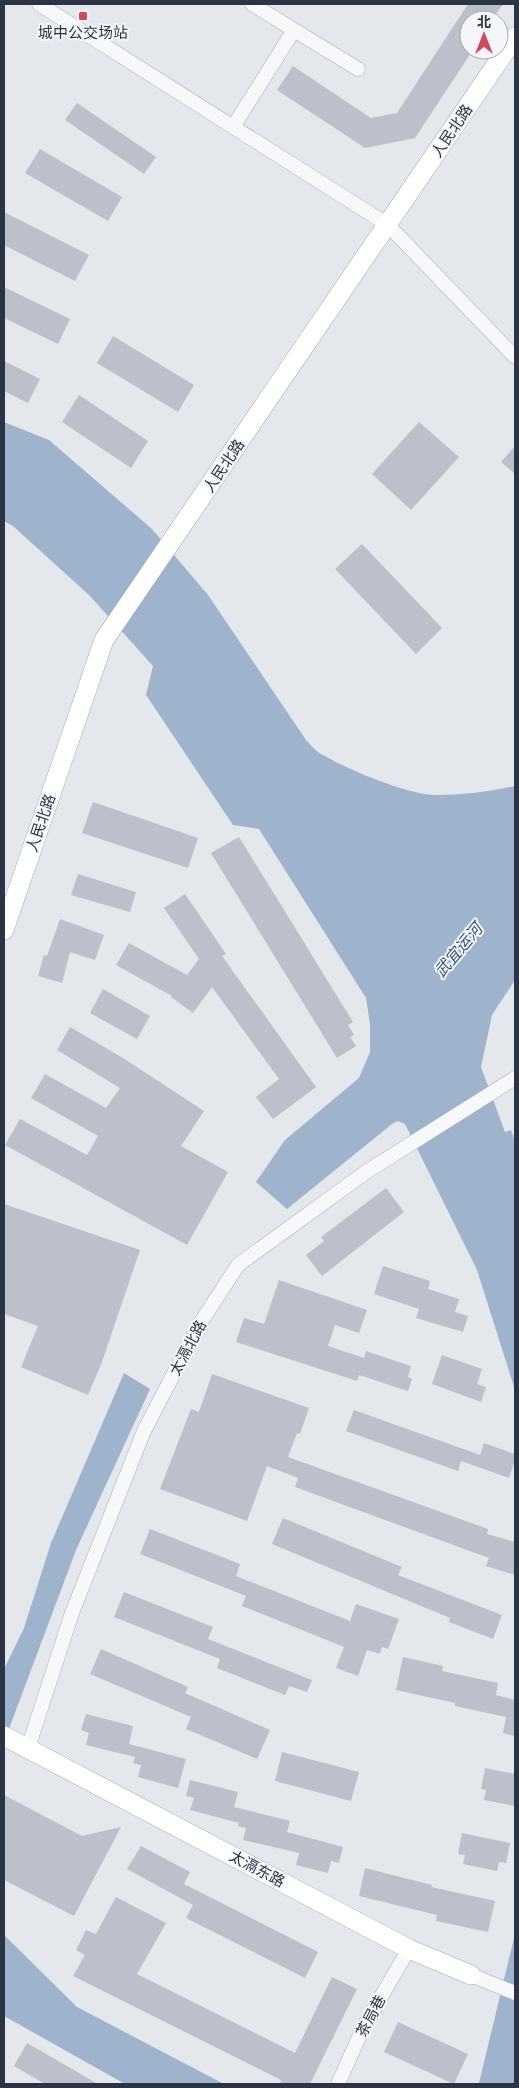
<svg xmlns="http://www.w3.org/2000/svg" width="519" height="2088" font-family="'PT Sans','Noto Sans SC',sans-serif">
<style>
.water{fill:#9fb4cc}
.building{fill:#bbc0ca}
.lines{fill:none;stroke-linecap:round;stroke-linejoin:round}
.minor-casing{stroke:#a9aeb7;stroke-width:15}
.major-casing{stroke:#a3abb8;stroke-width:20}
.minor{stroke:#f7f8fa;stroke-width:14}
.major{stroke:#fff;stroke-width:19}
.poi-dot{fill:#d1495b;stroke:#f4f6f9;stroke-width:2}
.labels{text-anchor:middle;stroke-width:4;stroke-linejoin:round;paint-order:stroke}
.poi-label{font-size:15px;fill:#2b3445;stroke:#f4f6f9}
.street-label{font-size:15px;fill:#2b3445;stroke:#f4f6f9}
.water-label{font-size:16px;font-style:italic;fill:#34527a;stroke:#f4f6f9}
</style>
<rect width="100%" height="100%" fill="#e4e7ec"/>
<!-- water -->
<g class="water">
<path d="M4 422 49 440 152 529 208 595 306 740C311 745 316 752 323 755 349 770 406 794 435 795 462 795 489 792 515 786V980L492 1015 481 1067 505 1132 511 1130 515 1141V1390L477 1270 405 1124 398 1121 392 1124 287 1209 256 1182 285 1140 359 1078 370 1052V1024L366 998 259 829 233 825 146 695 153 666 89 595 13 526 4 521Z"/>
<polygon points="124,1373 150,1389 76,1550 4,1742 4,1669 24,1628 51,1543"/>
<polygon points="515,1934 515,2084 479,2084 479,2083"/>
<polygon points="4,1935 77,2007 224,2084 125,2084 4,2016"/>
</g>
<!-- building -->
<g class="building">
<polygon points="468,4 503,4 492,20 469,20 469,56 415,138 365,148 277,90 293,66 371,118 397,113"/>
<polygon points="77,103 156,157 144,174 65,120"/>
<polygon points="40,149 122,197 108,221 25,173"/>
<polygon points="4,212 89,255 75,281 4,245"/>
<polygon points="4,287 70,319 58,344 4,318"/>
<polygon points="113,336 194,385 178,412 97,363"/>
<polygon points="4,361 40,379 28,403 4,391"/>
<polygon points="79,395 148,441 131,468 62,422"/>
<polygon points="419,422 459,457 411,510 372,474"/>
<polygon points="515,446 515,474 501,462"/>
<polygon points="362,544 442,628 416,654 335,569"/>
<polygon points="93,802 198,838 188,868 82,833"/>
<polygon points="239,837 353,1022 348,1025 354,1035 350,1037 356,1046 337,1058 211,853"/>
<polygon points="78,874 136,892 130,912 71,895"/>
<polygon points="185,894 226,954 222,956 316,1087 273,1119 256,1097 279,1079 212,987 193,1013 171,997 172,996 116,965 129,943 187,975 199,959 164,908"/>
<polygon points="60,919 104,935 95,960 70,952 62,983 38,976 44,955 47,956"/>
<polygon points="103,989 150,1016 137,1039 90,1013"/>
<polygon points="70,1027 123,1058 204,1111 181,1146 228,1172 187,1245 5,1145 20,1119 87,1155 98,1136 31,1098 45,1074 106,1108 120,1088 57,1050"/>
<polygon points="386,1188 404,1212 322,1276 306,1255 324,1241 321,1237"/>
<polygon points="4,1204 140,1250 102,1362 88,1395 21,1367 38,1326 4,1314"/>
<polygon points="383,1266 430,1281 428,1289 459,1299 455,1312 468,1316 463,1332 416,1318 419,1309 374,1294"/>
<polygon points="279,1280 367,1310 359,1333 335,1325 328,1346 364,1358 366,1351 411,1366 408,1377 412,1379 408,1391 359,1375 357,1381 236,1342 244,1318 264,1324"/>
<polygon points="442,1355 482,1369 477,1384 486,1387 481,1402 432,1384"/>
<polygon points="212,1374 309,1408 300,1434 297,1433 288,1457 488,1529 487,1534 515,1542 515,1575 486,1566 489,1558 295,1487 298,1478 267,1466 247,1521 160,1489 191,1409 199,1412"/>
<polygon points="354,1410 480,1455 484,1443 515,1454 515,1460 509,1478 461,1461 458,1471 346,1431"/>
<polygon points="283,1518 402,1567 398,1575 502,1615 493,1639 449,1622 450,1618 272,1544"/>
<polygon points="150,1529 240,1564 236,1576 350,1621 356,1604 399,1619 388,1649 382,1647 380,1654 367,1650 358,1676 336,1668 344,1647 242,1606 246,1596 140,1554"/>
<polygon points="124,1592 213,1627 208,1639 312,1680 307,1692 289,1686 285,1695 217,1668 220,1659 114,1617"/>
<polygon points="101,1649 188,1687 185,1693 270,1730 257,1759 186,1729 191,1717 90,1674"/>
<polygon points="403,1657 443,1666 442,1671 498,1683 496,1695 515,1700 515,1736 503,1733 506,1717 455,1706 455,1703 396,1690"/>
<polygon points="86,1714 133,1726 129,1744 186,1759 178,1788 138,1777 141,1765 133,1763 135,1757 86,1745 89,1733 81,1730"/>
<polygon points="282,1752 359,1772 351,1801 275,1781"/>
<polygon points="485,1768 515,1774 515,1806 484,1800 486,1790 481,1789"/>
<polygon points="190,1780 238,1792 234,1807 290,1821 287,1832 343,1847 339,1863 331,1861 328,1873 296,1865 299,1853 243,1840 246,1828 238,1826 239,1823 190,1810 194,1798 186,1796"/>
<polygon points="4,1795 82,1836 121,1827 74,1916 4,1880"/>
<polygon points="462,1833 510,1843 506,1863 499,1862 497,1871 463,1864 465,1855 458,1854"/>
<polygon points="141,1846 190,1872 184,1884 318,1952 305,1978 186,1918 193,1905 127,1869"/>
<polygon points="365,1868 432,1885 431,1887 495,1901 488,1932 436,1921 437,1915 359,1896"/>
<polygon points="116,1897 166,1923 137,1974 295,2053 332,1977 357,1989 310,2084 280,2084 281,2080 73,1976 85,1955 76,1950 86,1930 96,1934"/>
<polygon points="398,2022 468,2054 454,2084 384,2052"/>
<polygon points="27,2043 98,2084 45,2084 14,2066"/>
</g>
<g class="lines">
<!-- minor casing -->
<g class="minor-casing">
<g id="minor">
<polyline points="39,4 388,225 515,357"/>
<polyline points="294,30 358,69"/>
<polyline points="233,127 294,30 252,4"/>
<polyline points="28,1748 72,1613 144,1431 199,1325 238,1265 366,1172 515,1078"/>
<polyline points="471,1975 515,1993"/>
<polyline points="338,2084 364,2026 409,1949"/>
</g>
</g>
<!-- major casing -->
<g class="major-casing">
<g id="major">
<polyline points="4,930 104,640 515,37"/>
<polyline points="4,1736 409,1949 471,1975"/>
</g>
</g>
<!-- minor -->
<use href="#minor" class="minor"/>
<!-- major -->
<use href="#major" class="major"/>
</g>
<!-- markers -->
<rect class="poi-dot" x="78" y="11" width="10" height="10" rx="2.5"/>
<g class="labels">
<!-- poi labels -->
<g class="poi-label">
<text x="83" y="38">城中公交场站</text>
</g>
<!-- street labels -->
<g class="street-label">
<text transform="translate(452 131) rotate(-56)" y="5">人民北路</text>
<text transform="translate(224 466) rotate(-56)" y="5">人民北路</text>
<text transform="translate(41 823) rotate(-71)" y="5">人民北路</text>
<text transform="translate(188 1348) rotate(-62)" y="5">太滆北路</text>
<text transform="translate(257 1869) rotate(28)" y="5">太滆东路</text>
<text transform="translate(371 2016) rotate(-62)" y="5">茶局巷</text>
</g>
<!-- water labels -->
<g class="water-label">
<text transform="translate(458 950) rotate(-50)" y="6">武宜运河</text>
</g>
</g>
<!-- border -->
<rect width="519" height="2088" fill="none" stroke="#2b3445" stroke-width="10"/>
<!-- north arrow -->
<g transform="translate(484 35)"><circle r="24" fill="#f4f6f9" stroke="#a4a8b1"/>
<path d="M0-4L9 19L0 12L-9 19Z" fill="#d1495b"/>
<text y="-8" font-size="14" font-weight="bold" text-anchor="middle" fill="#2b3445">北</text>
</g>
</svg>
